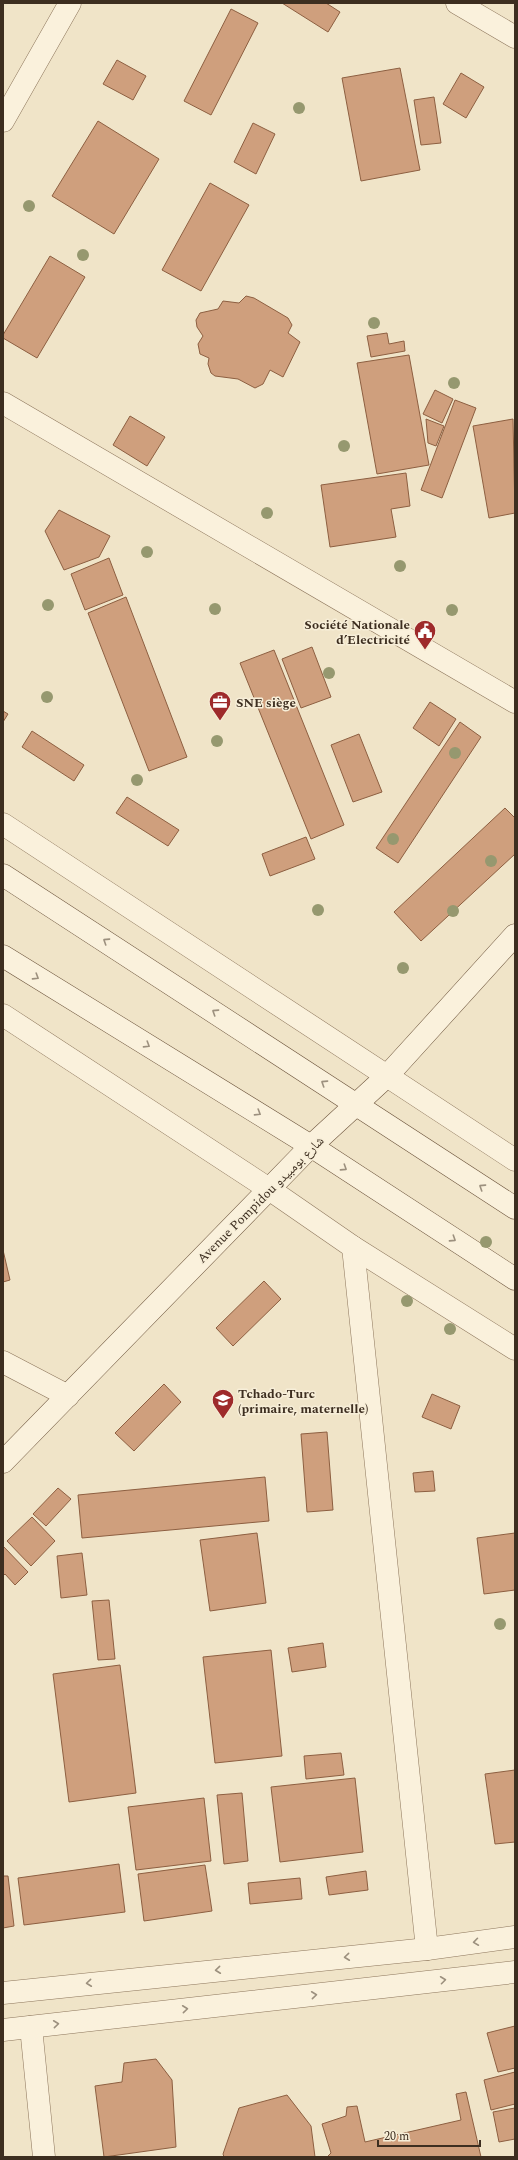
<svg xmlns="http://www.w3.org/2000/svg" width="518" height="2160" font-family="Spectral,'Noto Naskh Arabic',serif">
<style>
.building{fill:#cf9f7d;stroke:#8d5f41}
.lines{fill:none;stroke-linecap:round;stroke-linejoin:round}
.minor-casing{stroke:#8d765c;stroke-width:23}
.tertiary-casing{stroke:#8d765c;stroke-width:23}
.secondary-casing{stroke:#6f573f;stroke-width:23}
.minor{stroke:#faf1dc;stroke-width:22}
.tertiary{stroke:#faf1dc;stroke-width:22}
.secondary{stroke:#faf1dc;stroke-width:22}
.tree{fill:#96986f}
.oneway{stroke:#9c907e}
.labels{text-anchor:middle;stroke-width:3;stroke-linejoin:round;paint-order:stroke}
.poi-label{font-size:13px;font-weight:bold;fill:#3d2e20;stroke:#f7eed8;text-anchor:start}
.street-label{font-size:13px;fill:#3d2e20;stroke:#f7eed8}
</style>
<rect width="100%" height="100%" fill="#f0e4c8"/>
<!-- building -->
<g class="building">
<polygon points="282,3 326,3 340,12 328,32"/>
<polygon points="231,9 258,23 211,115 184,101"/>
<polygon points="117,60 146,76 133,100 103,84"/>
<polygon points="400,68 420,170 361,181 342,78"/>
<polygon points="461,73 484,87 466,118 443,104"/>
<polygon points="434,97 441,143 421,145 414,100"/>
<polygon points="98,121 159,159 114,234 52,196"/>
<polygon points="253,123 275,134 256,174 234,162"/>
<polygon points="210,183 249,205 201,291 162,270"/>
<polygon points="50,256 85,277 37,358 3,338 3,335"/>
<polygon points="246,296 254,298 288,318 292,325 288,333 300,342 283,377 270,370 263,384 255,388 238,379 215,376 211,373 208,364 209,358 200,354 198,344 203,336 197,327 196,320 200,313 218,309 223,301 239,303"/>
<polygon points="387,333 389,344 404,341 405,351 371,357 367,336"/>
<polygon points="409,355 429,465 377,474 357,363"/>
<polygon points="435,390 453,399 442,423 423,414"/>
<polygon points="455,400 476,408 442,498 421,490"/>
<polygon points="130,416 165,437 147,466 113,445"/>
<polygon points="426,419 444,426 436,446 428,443"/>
<polygon points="513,419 515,513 489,518 473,426"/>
<polygon points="406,473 410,506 391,509 396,537 330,547 321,485"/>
<polygon points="59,510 110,536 99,557 64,570 45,531"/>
<polygon points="109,558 123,595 85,610 71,574"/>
<polygon points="126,597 187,757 149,771 88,613"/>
<polygon points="312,647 331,697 301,708 282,659"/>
<polygon points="274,650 344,825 311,839 240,663"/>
<polygon points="430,702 456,719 439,746 413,728"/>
<polygon points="3,711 8,714 3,722"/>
<polygon points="460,722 481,737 398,863 376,848"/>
<polygon points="32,731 84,765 74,781 22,747"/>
<polygon points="359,734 382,792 353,802 331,745"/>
<polygon points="127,797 179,830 168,846 116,813"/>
<polygon points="505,808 515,818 515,854 421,941 394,912"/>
<polygon points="306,837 315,859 270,876 262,854"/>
<polygon points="3,1250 10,1280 3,1282"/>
<polygon points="264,1281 281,1299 233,1346 216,1328"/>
<polygon points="164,1384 181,1402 134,1451 115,1433"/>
<polygon points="432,1394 460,1406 451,1429 422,1417"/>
<polygon points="327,1432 333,1510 307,1512 301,1434"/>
<polygon points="433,1471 435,1491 415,1492 413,1473"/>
<polygon points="265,1477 269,1521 82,1538 78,1495"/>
<polygon points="58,1488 71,1499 46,1526 33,1514"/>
<polygon points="32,1517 55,1541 31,1566 7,1541"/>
<polygon points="257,1533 266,1603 210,1611 200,1540"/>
<polygon points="515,1533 515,1590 484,1594 477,1538"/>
<polygon points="3,1546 28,1572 15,1585 5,1574 3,1576"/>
<polygon points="82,1553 87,1595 61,1598 57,1556"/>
<polygon points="109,1600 115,1659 98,1660 92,1601"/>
<polygon points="323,1643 326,1667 292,1672 288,1648"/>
<polygon points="271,1650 282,1756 215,1763 203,1657"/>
<polygon points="120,1665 136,1793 69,1802 53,1674"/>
<polygon points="341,1753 344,1775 306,1779 304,1756"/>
<polygon points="515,1770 515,1842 495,1844 485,1774"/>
<polygon points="355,1778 363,1852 280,1862 271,1787"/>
<polygon points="242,1793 248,1861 224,1864 217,1795"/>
<polygon points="204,1798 211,1861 136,1870 128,1807"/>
<polygon points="119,1864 125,1912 24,1925 18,1878"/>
<polygon points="205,1865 212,1911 144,1921 138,1874"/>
<polygon points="366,1871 368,1890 329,1895 326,1877"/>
<polygon points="3,1876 8,1876 14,1926 3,1928"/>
<polygon points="300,1878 302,1899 250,1904 248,1883"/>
<polygon points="515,2026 515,2068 498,2072 487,2033"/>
<polygon points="156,2059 172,2080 176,2147 104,2157 95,2086 122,2082 124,2063"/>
<polygon points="515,2072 515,2104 491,2110 484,2080"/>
<polygon points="466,2092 481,2157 327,2157 331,2153 322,2124 346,2116 347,2107 357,2106 365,2142 461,2120 456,2094"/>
<polygon points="287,2095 311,2126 315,2157 224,2157 223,2154 239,2108"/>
<polygon points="515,2108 515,2139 499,2142 493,2112"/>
</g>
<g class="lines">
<!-- minor casing -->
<g class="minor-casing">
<g id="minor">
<polyline points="457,3 515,37"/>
<polyline points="3,403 515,702"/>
<polyline points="353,1247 427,1949"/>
<polyline points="3,1362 68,1396"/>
<polyline points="3,1993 427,1949 515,1937"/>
<polyline points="31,2027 44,2157"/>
<polyline points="3,2030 515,1972"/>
</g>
</g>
<!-- tertiary casing -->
<g class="tertiary-casing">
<g id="tertiary">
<polyline points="3,121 70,3"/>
<polyline points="3,824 515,1160"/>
<polyline points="3,1015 269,1189 353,1247 515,1349"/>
</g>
</g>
<!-- secondary casing -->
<g class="secondary-casing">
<g id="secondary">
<polyline points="3,875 515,1208"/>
<polyline points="3,956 311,1146 515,1279"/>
<polyline points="3,1462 311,1146 387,1076 515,935"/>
</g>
</g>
<!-- minor -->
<use href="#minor" class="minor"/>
<!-- tertiary -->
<use href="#tertiary" class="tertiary"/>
<!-- secondary -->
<use href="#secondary" class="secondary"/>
</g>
<!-- trees -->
<g class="tree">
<circle cx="299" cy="108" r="6"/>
<circle cx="29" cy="206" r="6"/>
<circle cx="83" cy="255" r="6"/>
<circle cx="374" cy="323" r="6"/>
<circle cx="454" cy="383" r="6"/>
<circle cx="344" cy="446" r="6"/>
<circle cx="267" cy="513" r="6"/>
<circle cx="147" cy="552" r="6"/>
<circle cx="400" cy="566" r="6"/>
<circle cx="48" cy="605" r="6"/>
<circle cx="215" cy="609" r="6"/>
<circle cx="452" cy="610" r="6"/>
<circle cx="329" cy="673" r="6"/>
<circle cx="47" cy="697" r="6"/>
<circle cx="217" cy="741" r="6"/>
<circle cx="455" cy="753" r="6"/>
<circle cx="137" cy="780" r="6"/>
<circle cx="393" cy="839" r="6"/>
<circle cx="491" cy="861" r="6"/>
<circle cx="318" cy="910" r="6"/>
<circle cx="453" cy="911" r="6"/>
<circle cx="403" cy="968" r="6"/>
<circle cx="486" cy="1242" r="6"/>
<circle cx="407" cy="1301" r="6"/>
<circle cx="450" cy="1329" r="6"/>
<circle cx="500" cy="1624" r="6"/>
</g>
<!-- one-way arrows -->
<defs><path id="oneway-chevron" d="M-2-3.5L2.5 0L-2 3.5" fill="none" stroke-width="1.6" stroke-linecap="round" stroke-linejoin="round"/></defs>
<g class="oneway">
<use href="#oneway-chevron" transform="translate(106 941) rotate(-147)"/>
<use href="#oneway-chevron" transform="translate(36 977) rotate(32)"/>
<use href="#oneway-chevron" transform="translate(215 1012) rotate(-147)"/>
<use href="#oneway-chevron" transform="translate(147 1045) rotate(32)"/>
<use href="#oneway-chevron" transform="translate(324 1083) rotate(-147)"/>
<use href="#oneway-chevron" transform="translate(258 1113) rotate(32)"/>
<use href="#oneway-chevron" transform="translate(344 1168) rotate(33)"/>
<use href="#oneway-chevron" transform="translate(482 1187) rotate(-147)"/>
<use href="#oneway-chevron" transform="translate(453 1239) rotate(33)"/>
<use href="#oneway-chevron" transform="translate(476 1942) rotate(172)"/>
<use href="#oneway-chevron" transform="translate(347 1957) rotate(174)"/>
<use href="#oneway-chevron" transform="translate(218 1970) rotate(174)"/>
<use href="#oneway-chevron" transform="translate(443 1980) rotate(-7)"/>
<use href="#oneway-chevron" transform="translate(89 1983) rotate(174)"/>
<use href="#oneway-chevron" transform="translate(314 1995) rotate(-6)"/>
<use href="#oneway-chevron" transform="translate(185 2009) rotate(-6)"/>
<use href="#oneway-chevron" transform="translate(56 2024) rotate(-6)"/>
</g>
<!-- icons -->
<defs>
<g id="civic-pin" transform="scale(1.15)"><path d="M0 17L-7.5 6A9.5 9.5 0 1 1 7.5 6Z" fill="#9e2a2b" stroke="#f7eed8"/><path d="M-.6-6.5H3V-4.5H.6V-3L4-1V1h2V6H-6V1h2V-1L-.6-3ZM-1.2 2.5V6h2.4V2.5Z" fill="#fff"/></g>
<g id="office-pin" transform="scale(1.15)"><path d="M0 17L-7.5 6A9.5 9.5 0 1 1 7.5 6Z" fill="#9e2a2b" stroke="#f7eed8"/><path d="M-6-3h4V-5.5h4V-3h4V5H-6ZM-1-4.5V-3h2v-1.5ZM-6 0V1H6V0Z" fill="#fff"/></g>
<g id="school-pin" transform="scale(1.15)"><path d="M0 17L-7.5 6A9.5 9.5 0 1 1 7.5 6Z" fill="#9e2a2b" stroke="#f7eed8"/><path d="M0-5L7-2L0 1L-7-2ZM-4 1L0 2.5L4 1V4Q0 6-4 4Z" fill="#fff"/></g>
</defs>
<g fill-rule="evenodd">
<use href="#civic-pin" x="425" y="631"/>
<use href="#office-pin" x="220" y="702"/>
<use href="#school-pin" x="223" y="1400"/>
</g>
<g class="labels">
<!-- poi labels -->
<g class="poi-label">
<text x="410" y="629" text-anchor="end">Société Nationale<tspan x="410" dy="15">d’Electricité</tspan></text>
<text x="236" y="707">SNE siège</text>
<text x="238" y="1398">Tchado-Turc<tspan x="238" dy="15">(primaire, maternelle)</tspan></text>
</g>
<!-- street labels -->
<g class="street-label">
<text transform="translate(260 1199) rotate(-45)" y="5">Avenue Pompidou شارع بومبيدو</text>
</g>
</g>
<!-- border -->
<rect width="518" height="2160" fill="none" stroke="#3d2e20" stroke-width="8"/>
<!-- scale -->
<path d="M378 2140v6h102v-6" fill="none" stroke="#3d2e20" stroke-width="2"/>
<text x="384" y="2140" font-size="12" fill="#3d2e20" stroke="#f7eed8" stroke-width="3" paint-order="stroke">20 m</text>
</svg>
